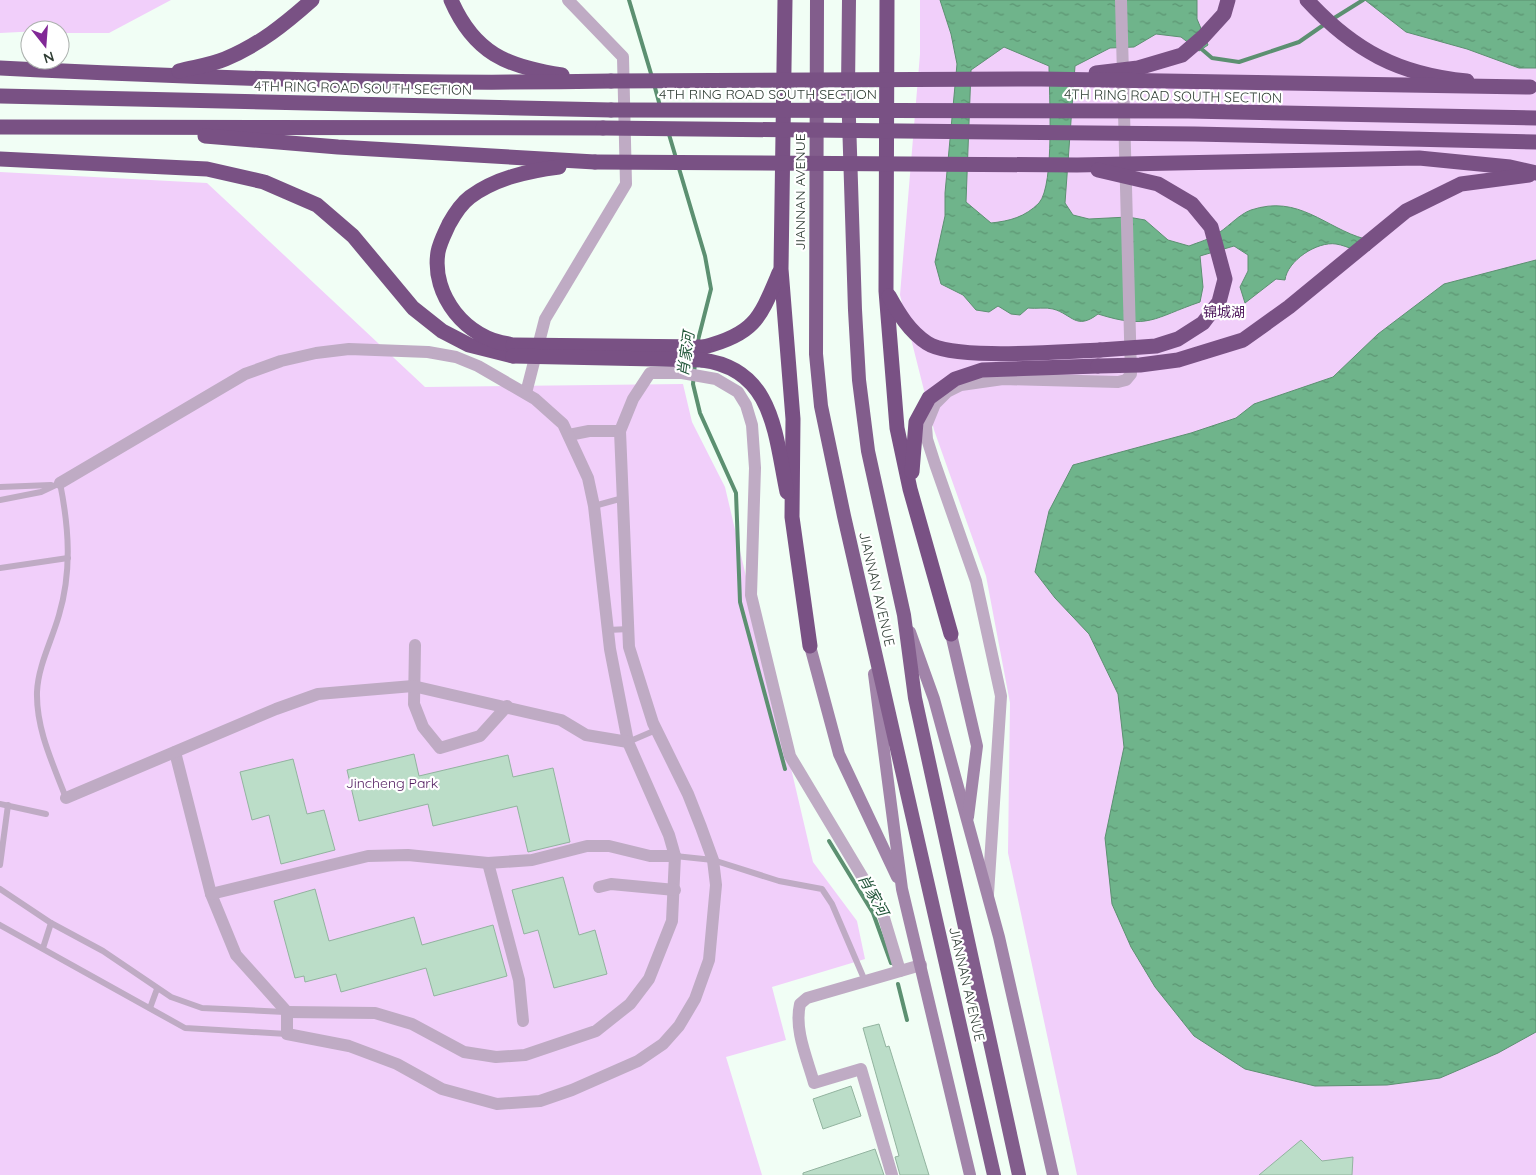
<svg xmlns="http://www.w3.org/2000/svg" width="1536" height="1175" font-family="Quicksand,'Noto Sans SC',sans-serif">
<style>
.park{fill:#f1cffa}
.water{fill:url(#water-ripples);stroke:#5c9071;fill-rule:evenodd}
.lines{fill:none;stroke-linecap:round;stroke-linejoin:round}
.stream{stroke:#5c9071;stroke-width:4}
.building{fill:#bbddc8;stroke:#92b39f}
.service{stroke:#bfabc4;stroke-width:6}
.minor{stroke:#bfabc4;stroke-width:12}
.secondary{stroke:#a184a9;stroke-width:12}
.trunk{stroke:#825d8c;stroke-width:14}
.motorway{stroke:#795184;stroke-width:15}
.motorway-bridge{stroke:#795184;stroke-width:15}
.labels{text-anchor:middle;stroke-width:4.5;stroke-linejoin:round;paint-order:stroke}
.street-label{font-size:14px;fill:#2f3d34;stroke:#fff}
.park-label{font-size:14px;fill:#4f195d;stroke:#fff}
.water-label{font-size:15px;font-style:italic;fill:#215539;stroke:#fff}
</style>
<defs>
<pattern id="water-ripples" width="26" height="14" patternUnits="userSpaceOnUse" patternTransform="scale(1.25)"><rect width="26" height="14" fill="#6fb48b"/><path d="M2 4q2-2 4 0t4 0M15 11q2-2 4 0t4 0" fill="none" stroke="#5c9472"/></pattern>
</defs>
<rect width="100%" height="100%" fill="#f1fef5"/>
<!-- park -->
<g class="park">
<polygon points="0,0 171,0 109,33 60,33 60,30 0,33"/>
<polygon points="920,0 1536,0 1536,1175 1077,1175 1008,853 1010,703 986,576 934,430 900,295 920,54"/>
<polygon points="0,172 207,183 425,387 683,384 692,422 725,487 813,862 857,921 865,959 772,987 786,1040 726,1057 762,1175 0,1175"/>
</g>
<!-- water -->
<g class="water">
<path d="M940 0H1197V19L1208 45 1199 51 1181 37 1156 34 1134 47 1110 48 1075 66 1065 203 1073 215 1089 219 1128 217 1145 220 1168 240 1189 246C1199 242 1211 239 1220 232 1230 225 1240 214 1251 210 1299 194 1325 228 1365 239L1370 250C1358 254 1349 246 1336 244 1317 241 1287 261 1285 280L1276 279 1245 303 1240 287 1248 271V255L1234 246 1200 256 1203 287 1200 302C1153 318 1149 330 1098 314 1076 331 1072 314 1053 309 1046 307 1036 309 1028 308L1020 315 1011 314 998 306 989 312 976 310 963 295 941 284 935 262 945 216V193L957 64 951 34ZM1004 47 1049 66C1049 92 1055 185 1039 203 1025 217 1010 221 991 223L966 202 971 70Z"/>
<polygon points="1365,0 1536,0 1536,68 1519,68 1467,49 1406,32"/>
<polygon points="1536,260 1536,1032 1498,1053 1440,1078 1387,1085 1315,1086 1245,1069 1194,1036 1155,987 1131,947 1112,904 1105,838 1124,747 1118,694 1089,634 1055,598 1035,572 1049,511 1073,465 1191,433 1236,418 1254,404 1333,377 1378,334 1444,284"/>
</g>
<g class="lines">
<!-- stream -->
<g class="stream">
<polyline points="629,0 652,77"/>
<polyline points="1331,20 1363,0"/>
<polyline points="1198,46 1212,58 1239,62 1299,42 1325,24"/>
<polyline points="654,84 660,106"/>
<polyline points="668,131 676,158"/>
<polyline points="678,165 705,256 711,289 697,344"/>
<polyline points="695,363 693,384 700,413 736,493 740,602 785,769"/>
<polyline points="829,841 873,913 891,963"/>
<polyline points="898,984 907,1020"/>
</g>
</g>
<!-- building -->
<g class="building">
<polygon points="414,754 419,776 508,755 513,777 553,768 570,842 528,852 517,806 433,826 428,804 359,821 347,770"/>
<polygon points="293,759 307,814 324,810 335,850 281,864 269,815 252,820 240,772"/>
<polygon points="563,877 579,935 595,930 607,974 554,988 538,930 524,934 512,890"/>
<polygon points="315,889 329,941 414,917 422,945 493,925 507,976 434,996 426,968 341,992 336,974 305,982 304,976 295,978 274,901"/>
<polygon points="879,1024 886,1047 889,1046 929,1175 900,1175 895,1157 899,1156 863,1028"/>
<polygon points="851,1086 861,1116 823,1129 813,1099"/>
<polygon points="1301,1140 1322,1161 1353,1157 1352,1175 1259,1175"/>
<polygon points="875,1149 884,1175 803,1175 803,1173"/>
</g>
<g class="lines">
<!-- service -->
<g class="service">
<path d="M60 483C69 528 72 571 59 615 52 640 38 666 37 692 36 729 53 764 66 798"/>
<polyline points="0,487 51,485"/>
<polyline points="0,500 41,492 60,483"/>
<polyline points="594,506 623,498"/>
<polyline points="0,568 68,558"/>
<polyline points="608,630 629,629"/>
<polyline points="628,742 656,730"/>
<polyline points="0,804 46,814"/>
<polyline points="675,856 713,860 779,881 822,889 832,904 865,981"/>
<polyline points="0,865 8,805"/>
<polyline points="0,889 51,923 103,951 171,997 202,1008 285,1012"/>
<polyline points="0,925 185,1028 287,1034"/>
<polyline points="43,948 51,923"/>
<polyline points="150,1008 157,989"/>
</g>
<!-- minor -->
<g class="minor">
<polyline points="526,393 545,319 626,184 623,57 568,0"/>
<polyline points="569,435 589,431 620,431"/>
<polyline points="60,483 245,374 281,361 316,353 349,349 428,352 456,357 478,366 535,399 563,424 588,478 594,506 610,649 628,742 669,835 675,856 672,921 649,979 630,1004 596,1031 525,1055 496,1057 464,1052 412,1024 375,1013 287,1012"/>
<polyline points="415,645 414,704 423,727 440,748 480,736 507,706"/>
<polyline points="175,752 211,894 236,955 287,1012 287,1034 349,1046 397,1064 442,1089 497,1104 540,1101 572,1090 638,1061 663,1044 679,1026 695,999 709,960 716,885 713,860 701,827 688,794 653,723 629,647 620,431 633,399 650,373 682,373 716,379 738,392 746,405 752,425 755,468 751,595 790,756 881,908 900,971"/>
<polyline points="66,798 276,709 318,694 413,686 561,720 586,735 628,742"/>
<polyline points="488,863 519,980 523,1021"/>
<polyline points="599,887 611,884 675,890"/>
<polyline points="211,894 368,856 408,855 488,863 532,860 587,846 609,846 650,856 675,856"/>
<polyline points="988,894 1001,696 976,581 935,464 927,439 926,426 935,404 947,392 961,385 1003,379 1118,382 1126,380 1131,374 1121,0"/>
<path d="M892 1175 861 1069 814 1083C807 1058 794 1030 800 1004L807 998 921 965"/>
</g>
<!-- secondary -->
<g class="secondary">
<polyline points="910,632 934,699 999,937 1053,1175"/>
<polyline points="951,634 977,746 968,817"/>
<polyline points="810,646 839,754 897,877"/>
<polyline points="874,674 902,889 970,1175"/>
</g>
<!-- trunk -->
<g class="trunk">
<polyline points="817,0 816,354 821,406 844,516 994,1175"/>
<polyline points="849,0 848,88 855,310 859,380 868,451 904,615 915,698 1019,1175"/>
</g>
<!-- motorway -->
<g class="motorway">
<path d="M451 0C474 53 507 67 562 75"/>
<polyline points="785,0 781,269 793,419 792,517 810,646"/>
<polyline points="887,0 886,291 897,428 910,489 951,634"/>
<path d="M1307 0C1353 50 1399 75 1467 81"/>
<path d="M0 68C204 78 407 85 611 81"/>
<path d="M179 71C194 67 211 65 225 59 259 45 285 24 312 0"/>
<polyline points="0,96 611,110"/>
<polyline points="0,127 603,128"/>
<polyline points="205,136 338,147 595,162"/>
<polyline points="0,159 207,169 264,182 317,205 353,236 413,308 442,331 469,345 513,356"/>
<path d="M889 296C899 314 909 331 927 343 954 361 1064 351 1100 350"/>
<path d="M509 344C467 339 431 296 438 252 440 242 445 233 449 224 454 215 462 203 470 197 496 178 528 171 559 167"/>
<path d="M704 347C755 334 760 318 779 273"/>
<path d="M702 360C774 369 775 435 787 492"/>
<polyline points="912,472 916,422 929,398 955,379 982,370 1098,366"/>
</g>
<!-- motorway-bridge -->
<g class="motorway-bridge">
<polyline points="1096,73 1138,68 1182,55 1203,37 1224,14 1228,0"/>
<polyline points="611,81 1041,79 1530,87"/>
<polyline points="611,110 1188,111 1536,118"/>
<polyline points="603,128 1195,134 1536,142"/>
<polyline points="595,162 1077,165 1419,158 1510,167 1536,173"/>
<polyline points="1098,170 1158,184 1192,204 1211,227 1225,279 1219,302 1203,323 1178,339 1156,346 1100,350"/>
<polyline points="513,345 704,347"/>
<polyline points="513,356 702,360"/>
<polyline points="1098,366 1140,365 1178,360 1243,340 1289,307 1406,211 1461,184 1529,175"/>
</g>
</g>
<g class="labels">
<!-- street labels -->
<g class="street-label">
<text transform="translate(363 88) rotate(1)" y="5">4TH RING ROAD SOUTH SECTION</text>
<text x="768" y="99">4TH RING ROAD SOUTH SECTION</text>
<text transform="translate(1173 96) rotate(1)" y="5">4TH RING ROAD SOUTH SECTION</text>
<text transform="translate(800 192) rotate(-90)" y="5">JIANNAN AVENUE</text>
<text transform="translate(877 589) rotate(77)" y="5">JIANNAN AVENUE</text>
<text transform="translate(967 984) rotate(77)" y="5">JIANNAN AVENUE</text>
</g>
<!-- park labels -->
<g class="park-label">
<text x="1224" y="317">锦城湖</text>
<text x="392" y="788">Jincheng Park</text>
</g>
<!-- water labels -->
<g class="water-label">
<text transform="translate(686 354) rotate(-82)" y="5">肖家河</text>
<text transform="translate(873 895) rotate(61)" y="5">肖家河</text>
</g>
</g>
<!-- north arrow -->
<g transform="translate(45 45) rotate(163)"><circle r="24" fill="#ffffff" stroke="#acb1ae"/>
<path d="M0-4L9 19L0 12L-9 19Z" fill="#812896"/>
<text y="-8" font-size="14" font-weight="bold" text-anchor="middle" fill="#2f3d34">N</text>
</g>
</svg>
